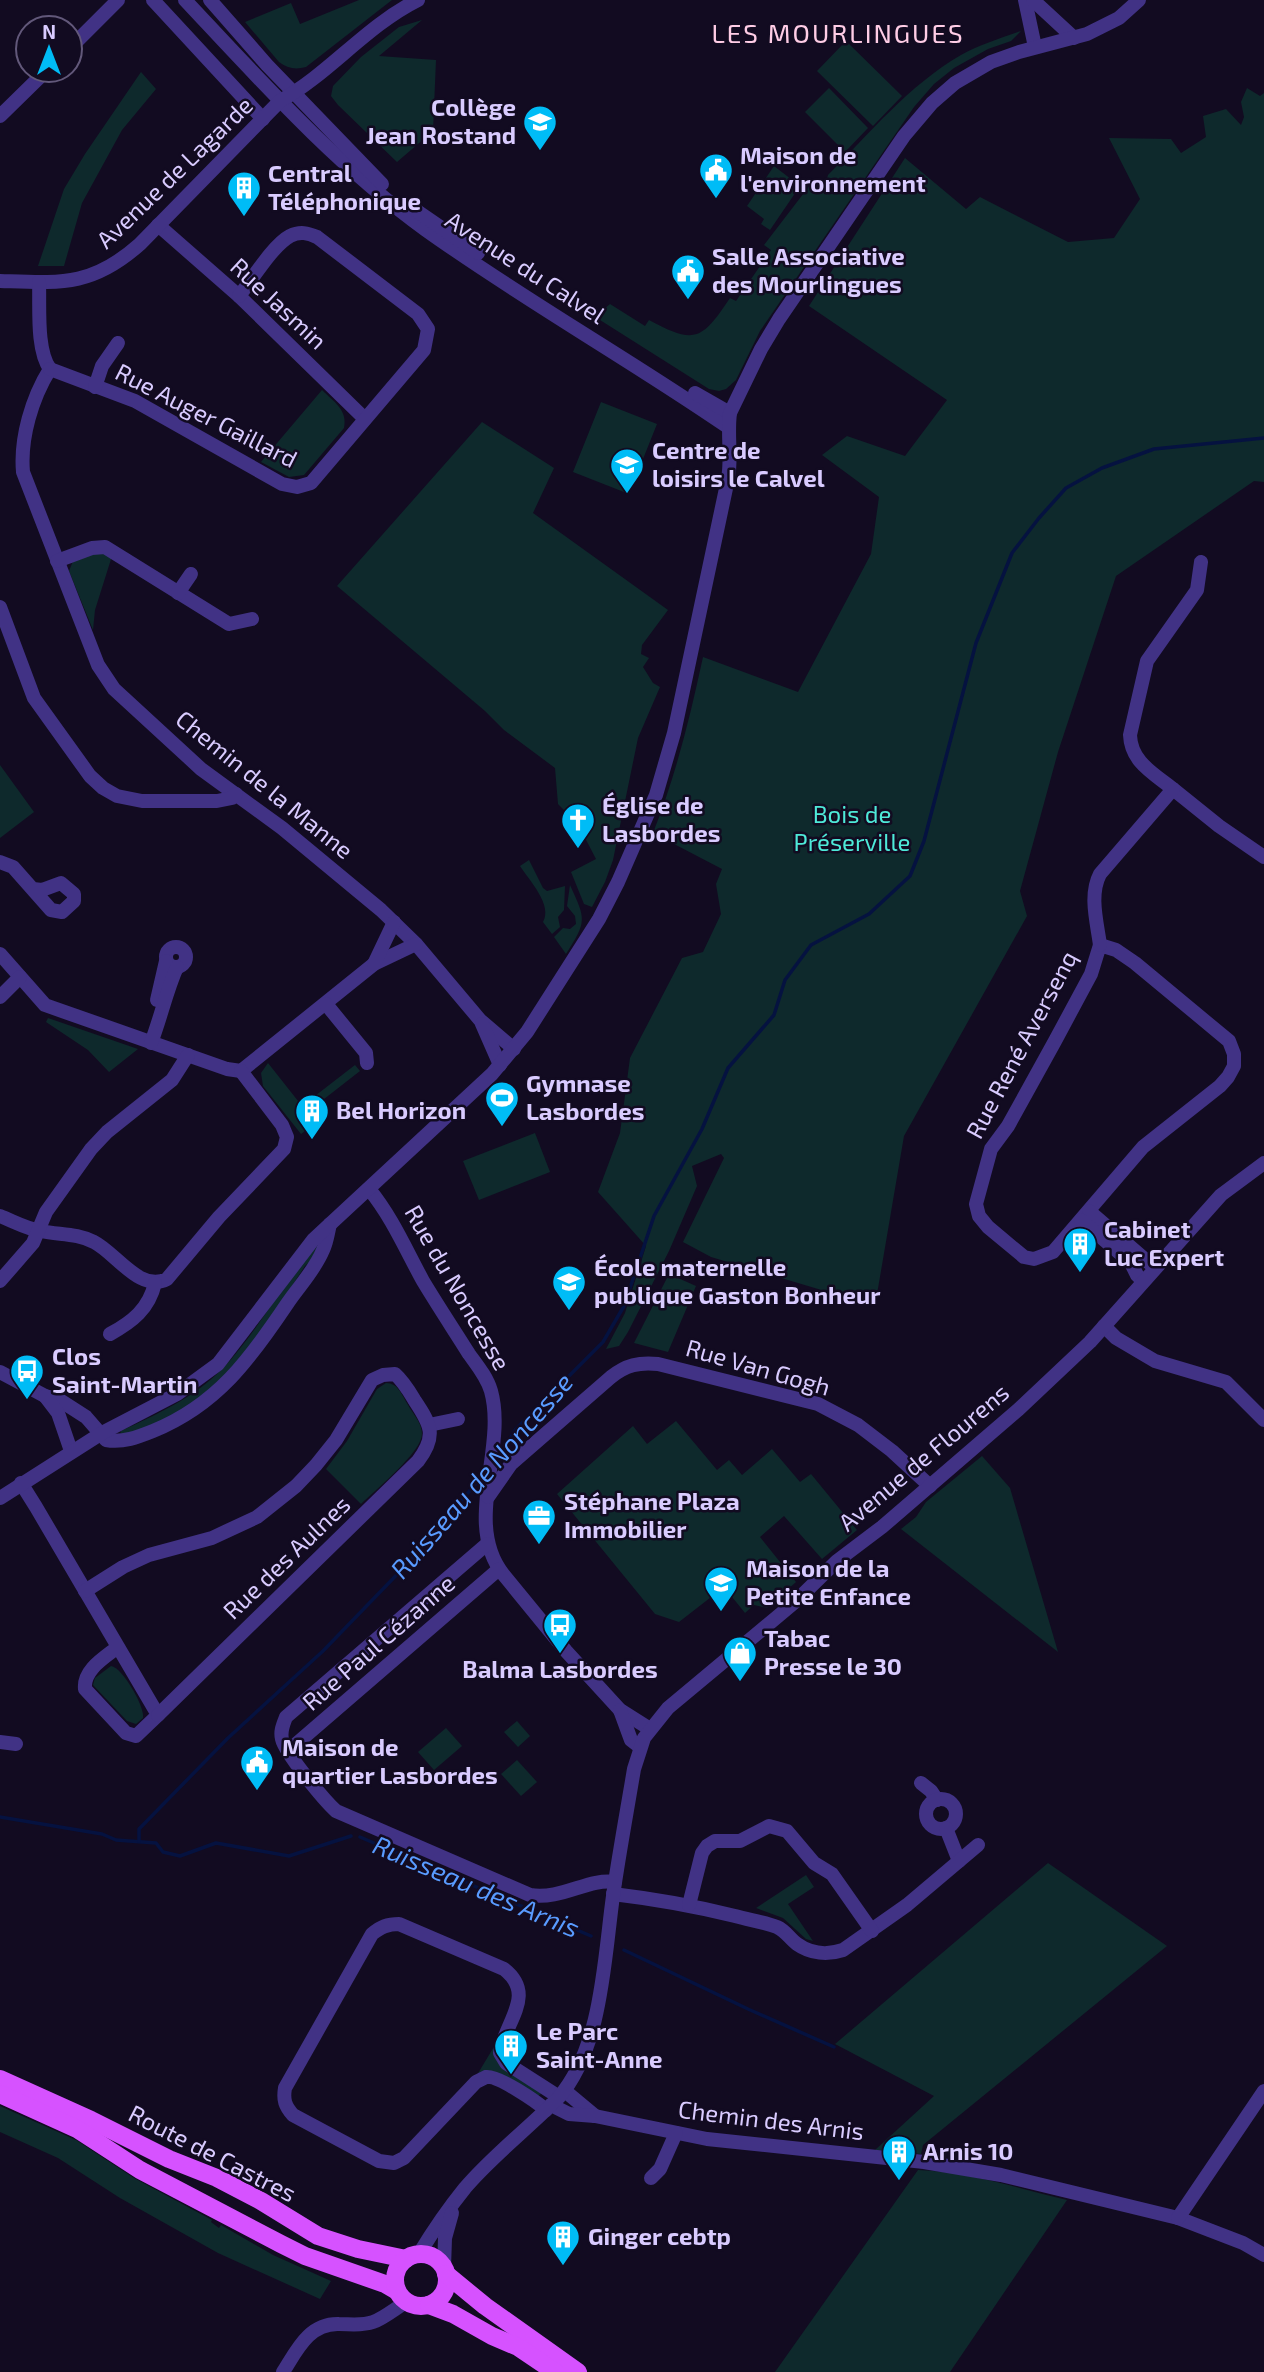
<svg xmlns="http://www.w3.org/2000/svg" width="1264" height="2372" font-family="'Exo 2',sans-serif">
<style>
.green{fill:#0e292c}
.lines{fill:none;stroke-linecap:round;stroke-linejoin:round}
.stream{stroke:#051240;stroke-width:3.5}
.minor{stroke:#413285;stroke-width:14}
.major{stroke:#d652ff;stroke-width:18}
.labels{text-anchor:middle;stroke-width:5;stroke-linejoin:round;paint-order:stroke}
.poi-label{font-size:24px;font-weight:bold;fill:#d9cbff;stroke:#120b21;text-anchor:start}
.street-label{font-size:24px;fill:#d9cbff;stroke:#120b21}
.park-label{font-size:24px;fill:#4ee9d8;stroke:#120b21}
.neighbourhood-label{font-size:26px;letter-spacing:2px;fill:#ffcde6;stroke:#120b21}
.water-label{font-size:26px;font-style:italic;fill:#599bff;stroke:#120b21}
</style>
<rect width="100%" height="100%" fill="#120b21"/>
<!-- green -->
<g class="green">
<path d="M359 0H392L306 67C295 70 287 68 279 62L245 22 291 3 300 24Z"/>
<polygon points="422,20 379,56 436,60 433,131 397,162 338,105 331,96 333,86 361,57 399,27"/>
<path d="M1021 31 1011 41 988 49 954 68 934 84 914 107 760 331 736 380 726 389 719 391 709 389 600 320 603 310 610 304 645 326 649 320C695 345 702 340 730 298L736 301 771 250 764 245 810 185 818 191 826 182 828 175C869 134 909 85 961 55 979 45 1001 38 1021 31Z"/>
<polygon points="846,41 902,96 873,126 817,71"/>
<polygon points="141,72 156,89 122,130 82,203 64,266 38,266 64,189 85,154"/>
<polygon points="829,88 868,128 845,152 805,112"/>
<path d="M1247 88 1260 96 1264 93V482L1254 481 1116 576 1058 752 1020 891 1027 916 904 1136 875 1306 711 1257 683 1242 724 1158 721 1154 692 1166 697 1186 669 1251 628 1332 619 1346 606 1349 625 1313 646 1246 598 1192 620 1133 630 1058 682 958 703 952 721 914 716 884 722 869 653 833C676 775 690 717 703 657L798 692 871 554 879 497 822 455 847 436 905 456 947 400 809 306 905 158 966 209 980 197 1068 242 1114 238 1140 199 1109 138 1171 139 1181 153 1206 137 1203 116 1226 109 1241 125 1244 117 1241 102Z"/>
<polygon points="774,166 800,186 770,230 761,224 764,219 747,206"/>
<path d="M322 390C334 402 348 410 344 428L304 475 289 477 261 462Z"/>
<polygon points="601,402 657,424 629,494 573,472"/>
<polygon points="482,422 554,468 533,513 668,610 642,645 641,654 649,658 643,667 653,683 660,687 638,738 613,860 605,882 592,907 584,904 571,872 596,859 571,811 565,811 558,804 555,768 504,730 485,711 337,586"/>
<polygon points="99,551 112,556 95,610 93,630 69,571 73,561"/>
<polygon points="0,765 34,812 0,838"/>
<path d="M529 860 543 888 547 891 565 886 564 910 558 917 560 927 552 934 543 922C553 905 529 880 520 866Z"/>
<path d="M570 885C586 920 587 921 566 954L554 937 563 928 570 929 576 924 575 916 567 906Z"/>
<polygon points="48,1018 138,1049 109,1072 88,1050 46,1022"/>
<polygon points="268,1063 302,1106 355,1065 360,1071 301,1117 309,1128 301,1134 263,1086 261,1073"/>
<polygon points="535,1133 550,1172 479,1200 463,1161"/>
<path d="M317 1246 320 1252 305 1266 254 1344 205 1396 147 1430 120 1435 121 1431C157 1414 194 1398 222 1369 258 1332 281 1284 317 1246Z"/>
<polygon points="669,1274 696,1286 668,1352 634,1343"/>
<path d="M386 1383C398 1383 402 1395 408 1405 413 1414 422 1423 422 1434 422 1452 375 1490 361 1504L326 1469 347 1441 377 1389Z"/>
<polygon points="676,1421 717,1470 729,1460 742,1475 772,1449 800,1482 811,1474 857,1530 822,1559 784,1516 760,1537 796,1582 767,1608 754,1605 745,1613 724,1587 679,1622 655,1614 557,1494 633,1426 647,1444"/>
<polygon points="982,1456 1010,1488 1058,1652 901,1529 916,1517 926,1502"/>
<path d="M111 1666C123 1668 145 1707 143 1718L136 1724 127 1721 93 1685 95 1678Z"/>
<polygon points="517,1721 530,1736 518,1747 504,1732"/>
<polygon points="446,1728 462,1746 434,1770 418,1752"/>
<polygon points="517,1760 537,1782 521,1796 501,1774"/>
<polygon points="1048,1863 1167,1946 923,2145 921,2154 875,2150 934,2096 835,2044"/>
<polygon points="806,1875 814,1887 788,1904 813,1941 806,1939 783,1918 756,1908"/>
<polygon points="495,2045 495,2051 542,2093 538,2096 477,2075"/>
<polygon points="0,2106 76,2140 134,2178 212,2220 211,2222 219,2228 221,2225 273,2255 331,2281 320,2299 218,2253 120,2198 58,2158 0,2132"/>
<path d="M918 2170C968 2172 1018 2188 1067 2200L950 2372H775Z"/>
</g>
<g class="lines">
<!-- stream -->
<g class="stream">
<polyline points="496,1461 516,1429 603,1342 624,1306 654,1216 702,1129 728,1068 774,1015 785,980 811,945 869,914 910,876 924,841 976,643 1012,553 1039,518 1066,488 1102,468 1154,449 1264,438"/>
<polyline points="0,1817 102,1834 116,1840 156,1843 163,1852 180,1856 216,1843 289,1856 351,1836"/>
<polyline points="360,1837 591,1936"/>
<polyline points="139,1841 139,1829 228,1738 323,1651 410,1561 484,1474"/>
<polyline points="624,1950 748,2009 834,2047"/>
</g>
<!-- minor -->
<g class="minor">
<polyline points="153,0 263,119"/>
<path d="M185 0C261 81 336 165 426 230 524 300 629 359 728 427"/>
<polyline points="210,0 267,65 382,184"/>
<polyline points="1025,0 1035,47"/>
<polyline points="1033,0 1074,38"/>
<polyline points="70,48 118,0"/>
<polyline points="0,116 47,70"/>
<polyline points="414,209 478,253"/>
<polyline points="158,225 239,296 364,418"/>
<path d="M0 281C60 283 92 287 140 244L280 101C330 73 366 26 418 0"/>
<path d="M39 282C40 306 36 350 50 369 32 398 20 438 23 472L98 665 114 689 201 769 282 828 381 910 416 944 480 1020 514 1049"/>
<path d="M50 369 135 401 282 484 297 487 311 483 424 350 428 329 418 314 317 237C308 233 300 231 290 236 273 245 252 280 239 296"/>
<polyline points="95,387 102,366 118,343"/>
<polyline points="695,393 730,413"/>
<polyline points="57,561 92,548 105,547 229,624 252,619"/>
<polyline points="178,593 191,574"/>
<polyline points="0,607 34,698 90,776 103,788 117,796 142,801 217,801 232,798 236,794"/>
<polyline points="1173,789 1219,826 1264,857"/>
<polyline points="0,862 13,867 51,910 62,912 74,901 74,894 61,883 42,890 33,889"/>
<polygon points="1100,945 1116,950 1135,963 1229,1041 1234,1054 1234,1066 1228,1077 1220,1086 1143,1147 1053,1252 1034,1259 1024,1257 988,1227 979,1216 976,1204 991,1149 1008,1126 1055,1041 1091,974"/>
<path d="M1100 945C1097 922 1089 895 1100 874L1173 789C1153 773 1131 762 1130 735L1147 661 1197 590 1201 562"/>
<circle cx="176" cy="957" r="10"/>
<polyline points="0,954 45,1005 227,1069 241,1071 374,964 416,944"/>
<polyline points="374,964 394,922"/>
<polyline points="0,997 20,977"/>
<polyline points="157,1000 166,961"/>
<polyline points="326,1004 366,1053 367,1063"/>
<polyline points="482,1024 500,1065"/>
<path d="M151 1043C161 1017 166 992 177 967"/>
<path d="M369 1189C392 1217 406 1250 423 1281 438 1306 454 1330 469 1354 477 1365 487 1377 491 1391 507 1448 463 1523 503 1574L566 1651 620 1710 650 1729"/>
<polyline points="1089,1211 1155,1268"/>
<path d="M0 1216C13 1221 27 1229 41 1231 59 1235 77 1233 94 1242 116 1253 140 1293 167 1279L219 1217 284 1149 287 1137 282 1125 241 1071"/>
<polyline points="1081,1220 1131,1263 1137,1275 1143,1281"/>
<polyline points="0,1281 33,1243 46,1212 91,1149 107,1132 172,1080 188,1055"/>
<polyline points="1104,1326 1116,1338 1155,1361 1226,1382 1264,1420"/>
<path d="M110 1334C132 1322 149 1309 155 1283"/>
<path d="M0 1372 45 1396 58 1399 86 1417 106 1440C123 1443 138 1437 153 1431 217 1405 250 1359 287 1304 299 1286 315 1270 323 1250 327 1242 328 1232 330 1224"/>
<polyline points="45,1396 58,1413 71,1451"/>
<polyline points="429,1425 458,1419"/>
<path d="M21 1483 36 1507 158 1715 136 1736 126 1733 85 1689C83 1670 104 1658 118 1647"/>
<path d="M488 1497 511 1464 611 1377C626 1365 639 1362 658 1364L818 1404 858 1425 892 1451 930 1486"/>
<path d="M0 1498 102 1433 177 1394 218 1364 313 1240 492 1074 527 1032 599 919 618 882 656 795 674 733 728 479C732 457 727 435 730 413L761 349 779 319 904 136 932 103 955 83 991 62 1019 52 1087 34 1119 18 1139 0"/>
<path d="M487 1544 286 1717C283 1725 280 1731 282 1739 285 1753 324 1800 336 1811L530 1895C562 1900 588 1878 615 1882"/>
<path d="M85 1591 123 1567 149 1555 212 1538 257 1517 296 1486 316 1465 336 1440 372 1380 383 1375 395 1374C404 1382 409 1391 415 1401 431 1425 437 1436 418 1461L158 1715"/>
<polyline points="620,1710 631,1740 640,1747"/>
<polyline points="0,1742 16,1744"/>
<polyline points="288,1751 499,1569"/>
<polyline points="921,1783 931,1791 937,1800"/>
<circle cx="941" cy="1814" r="15"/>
<polyline points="946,1828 959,1861"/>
<path d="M613 1894C655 1899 695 1906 735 1916 749 1920 764 1922 777 1927 786 1931 790 1939 797 1944 811 1954 828 1955 843 1950L907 1905 978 1845"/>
<polyline points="689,1905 702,1853 707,1846 715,1841 740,1841 769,1826 787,1831 814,1863 832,1874 872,1931"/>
<polyline points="565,2091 595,2116"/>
<polyline points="551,2105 569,2114 595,2116 707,2139 924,2162 1001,2175 1178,2218 1243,2243 1264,2255"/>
<path d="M546 2110C537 2102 498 2075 486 2077 484 2078 478 2081 476 2082L404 2158 394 2163 379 2161 293 2115C285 2106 283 2100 285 2088L372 1934C381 1927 387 1924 399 1924L504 1969C537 1995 505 2021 500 2053L506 2063 559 2097"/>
<polyline points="651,2178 660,2169 676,2133"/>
<polyline points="1178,2218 1264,2091"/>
<path d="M419 2254C433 2231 448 2209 465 2188 493 2155 529 2128 559 2097 602 2047 604 1960 613 1896 619 1854 627 1811 634 1769L644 1738 668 1708 795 1602 837 1561 882 1527 1019 1409 1090 1342 1221 1195 1264 1163"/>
<polyline points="444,2268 445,2238 452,2213"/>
<path d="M283 2372C297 2350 309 2323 339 2324 350 2324 362 2326 373 2322 384 2318 396 2308 406 2302"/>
</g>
<!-- major -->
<g class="major">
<polyline points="0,2079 91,2120 169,2159 217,2178 261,2201 318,2236 358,2249 406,2259"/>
<polyline points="0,2094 77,2129 140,2170 281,2244 305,2256 385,2284 397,2291"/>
<circle cx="421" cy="2280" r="26"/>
<polyline points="446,2274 485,2306 578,2372"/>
<polyline points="429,2305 453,2314 492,2336 518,2347 555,2372"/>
</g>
</g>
<!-- icons -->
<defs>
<g id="school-pin" transform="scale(1.75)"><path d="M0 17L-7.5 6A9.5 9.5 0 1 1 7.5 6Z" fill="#00bcf6" stroke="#120b21"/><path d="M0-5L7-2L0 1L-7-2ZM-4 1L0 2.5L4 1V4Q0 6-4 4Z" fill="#fff"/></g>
<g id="civic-pin" transform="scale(1.75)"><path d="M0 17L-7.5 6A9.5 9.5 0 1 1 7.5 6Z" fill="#00bcf6" stroke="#120b21"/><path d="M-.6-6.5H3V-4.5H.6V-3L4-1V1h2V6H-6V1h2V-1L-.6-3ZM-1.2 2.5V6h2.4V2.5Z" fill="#fff"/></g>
<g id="building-pin" transform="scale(1.75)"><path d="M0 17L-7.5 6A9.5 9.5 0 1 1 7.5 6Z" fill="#00bcf6" stroke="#120b21"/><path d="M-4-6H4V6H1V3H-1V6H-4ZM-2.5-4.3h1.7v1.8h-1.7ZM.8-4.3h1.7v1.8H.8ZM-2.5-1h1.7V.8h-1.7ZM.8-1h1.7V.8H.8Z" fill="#fff"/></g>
<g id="church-pin" transform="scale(1.75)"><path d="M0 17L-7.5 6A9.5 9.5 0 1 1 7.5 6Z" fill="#00bcf6" stroke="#120b21"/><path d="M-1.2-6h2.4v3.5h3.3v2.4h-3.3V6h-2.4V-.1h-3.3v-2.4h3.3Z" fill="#fff"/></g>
<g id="stadium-pin" transform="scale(1.75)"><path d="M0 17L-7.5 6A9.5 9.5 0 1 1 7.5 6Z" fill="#00bcf6" stroke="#120b21"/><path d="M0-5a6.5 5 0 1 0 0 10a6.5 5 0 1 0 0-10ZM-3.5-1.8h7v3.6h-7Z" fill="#fff"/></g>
<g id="bus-pin" transform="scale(1.75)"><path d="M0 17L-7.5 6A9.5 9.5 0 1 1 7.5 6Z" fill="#00bcf6" stroke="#120b21"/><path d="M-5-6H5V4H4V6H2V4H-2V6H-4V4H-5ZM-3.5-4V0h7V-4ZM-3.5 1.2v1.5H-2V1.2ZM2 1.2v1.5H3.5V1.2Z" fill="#fff"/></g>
<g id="office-pin" transform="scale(1.75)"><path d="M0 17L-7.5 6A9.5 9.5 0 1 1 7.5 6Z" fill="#00bcf6" stroke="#120b21"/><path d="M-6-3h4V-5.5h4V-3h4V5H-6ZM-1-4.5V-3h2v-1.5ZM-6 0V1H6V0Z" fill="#fff"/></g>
<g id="shop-pin" transform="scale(1.75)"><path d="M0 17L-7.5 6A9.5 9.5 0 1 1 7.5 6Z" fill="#00bcf6" stroke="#120b21"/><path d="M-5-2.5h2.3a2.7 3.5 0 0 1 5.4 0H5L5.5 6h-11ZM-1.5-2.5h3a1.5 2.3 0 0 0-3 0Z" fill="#fff"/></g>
</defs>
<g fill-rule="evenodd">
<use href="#school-pin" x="540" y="122"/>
<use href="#civic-pin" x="716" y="170"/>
<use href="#building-pin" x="244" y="188"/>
<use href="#civic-pin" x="688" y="271"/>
<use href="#school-pin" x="627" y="465"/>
<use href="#church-pin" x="578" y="820"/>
<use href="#stadium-pin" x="502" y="1098"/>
<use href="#building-pin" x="312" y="1111"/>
<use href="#building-pin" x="1080" y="1244"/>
<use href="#school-pin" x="569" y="1282"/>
<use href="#bus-pin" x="27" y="1371"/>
<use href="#office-pin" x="539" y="1516"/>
<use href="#school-pin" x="721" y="1583"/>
<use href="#bus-pin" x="560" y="1625"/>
<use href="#shop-pin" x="740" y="1653"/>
<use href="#civic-pin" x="257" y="1762"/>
<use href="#building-pin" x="511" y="2046"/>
<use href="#building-pin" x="899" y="2152"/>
<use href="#building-pin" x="563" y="2237"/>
</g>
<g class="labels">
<!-- poi labels -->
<g class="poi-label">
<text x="516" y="116" text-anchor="end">Collège<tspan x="516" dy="28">Jean Rostand</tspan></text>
<text x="740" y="164">Maison de<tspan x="740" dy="28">l'environnement</tspan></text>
<text x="268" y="182">Central<tspan x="268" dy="28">Téléphonique</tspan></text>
<text x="712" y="265">Salle Associative<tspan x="712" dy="28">des Mourlingues</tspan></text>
<text x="652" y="459">Centre de<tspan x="652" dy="28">loisirs le Calvel</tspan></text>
<text x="602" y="814">Église de<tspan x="602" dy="28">Lasbordes</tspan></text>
<text x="526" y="1092">Gymnase<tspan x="526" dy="28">Lasbordes</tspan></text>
<text x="336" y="1119">Bel Horizon</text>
<text x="1104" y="1238">Cabinet<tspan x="1104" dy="28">Luc Expert</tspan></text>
<text x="594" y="1276">École maternelle<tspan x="594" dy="28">publique Gaston Bonheur</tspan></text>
<text x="52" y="1365">Clos<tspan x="52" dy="28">Saint-Martin</tspan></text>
<text x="564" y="1510">Stéphane Plaza<tspan x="564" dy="28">Immobilier</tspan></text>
<text x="746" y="1577">Maison de la<tspan x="746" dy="28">Petite Enfance</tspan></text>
<text x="764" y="1647">Tabac<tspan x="764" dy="28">Presse le 30</tspan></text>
<text x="560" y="1678" text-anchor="middle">Balma Lasbordes</text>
<text x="282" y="1756">Maison de<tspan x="282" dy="28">quartier Lasbordes</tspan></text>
<text x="536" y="2040">Le Parc<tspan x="536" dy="28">Saint-Anne</tspan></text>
<text x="923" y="2160">Arnis 10</text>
<text x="588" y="2245">Ginger cebtp</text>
</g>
<!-- street labels -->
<g class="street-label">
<text transform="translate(175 173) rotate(-44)" y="8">Avenue de Lagarde</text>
<text transform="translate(525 268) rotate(33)" y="8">Avenue du Calvel</text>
<text transform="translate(278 304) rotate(43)" y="8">Rue Jasmin</text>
<text transform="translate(206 416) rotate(27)" y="8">Rue Auger Gaillard</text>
<text transform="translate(264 785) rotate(39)" y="8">Chemin de la Manne</text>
<text transform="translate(1022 1045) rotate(-62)" y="8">Rue René Aversenq</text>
<text transform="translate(457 1288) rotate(60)" y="8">Rue du Noncesse</text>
<text transform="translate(758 1368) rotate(16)" y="8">Rue Van Gogh</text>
<text transform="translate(924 1458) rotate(-40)" y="8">Avenue de Flourens</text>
<text transform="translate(287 1558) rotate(-44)" y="8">Rue des Aulnes</text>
<text transform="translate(379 1643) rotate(-41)" y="8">Rue Paul Cézanne</text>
<text transform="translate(771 2121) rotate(7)" y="8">Chemin des Arnis</text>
<text transform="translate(212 2154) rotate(27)" y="8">Route de Castres</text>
</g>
<!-- park labels -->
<g class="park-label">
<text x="852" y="823">Bois de<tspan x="852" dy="28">Préserville</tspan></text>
</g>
<!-- neighbourhood labels -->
<g class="neighbourhood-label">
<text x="838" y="43">LES MOURLINGUES</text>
</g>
<!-- water labels -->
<g class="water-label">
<text transform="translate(482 1476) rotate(-49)" y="9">Ruisseau de Noncesse</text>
<text transform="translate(476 1887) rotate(23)" y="9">Ruisseau des Arnis</text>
</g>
</g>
<!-- north arrow -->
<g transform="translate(49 49)"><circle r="33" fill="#120b21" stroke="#62587a" stroke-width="2"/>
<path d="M0-5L12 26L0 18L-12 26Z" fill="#00bcf6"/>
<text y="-10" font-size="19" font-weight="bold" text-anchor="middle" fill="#d9cbff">N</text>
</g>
</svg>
